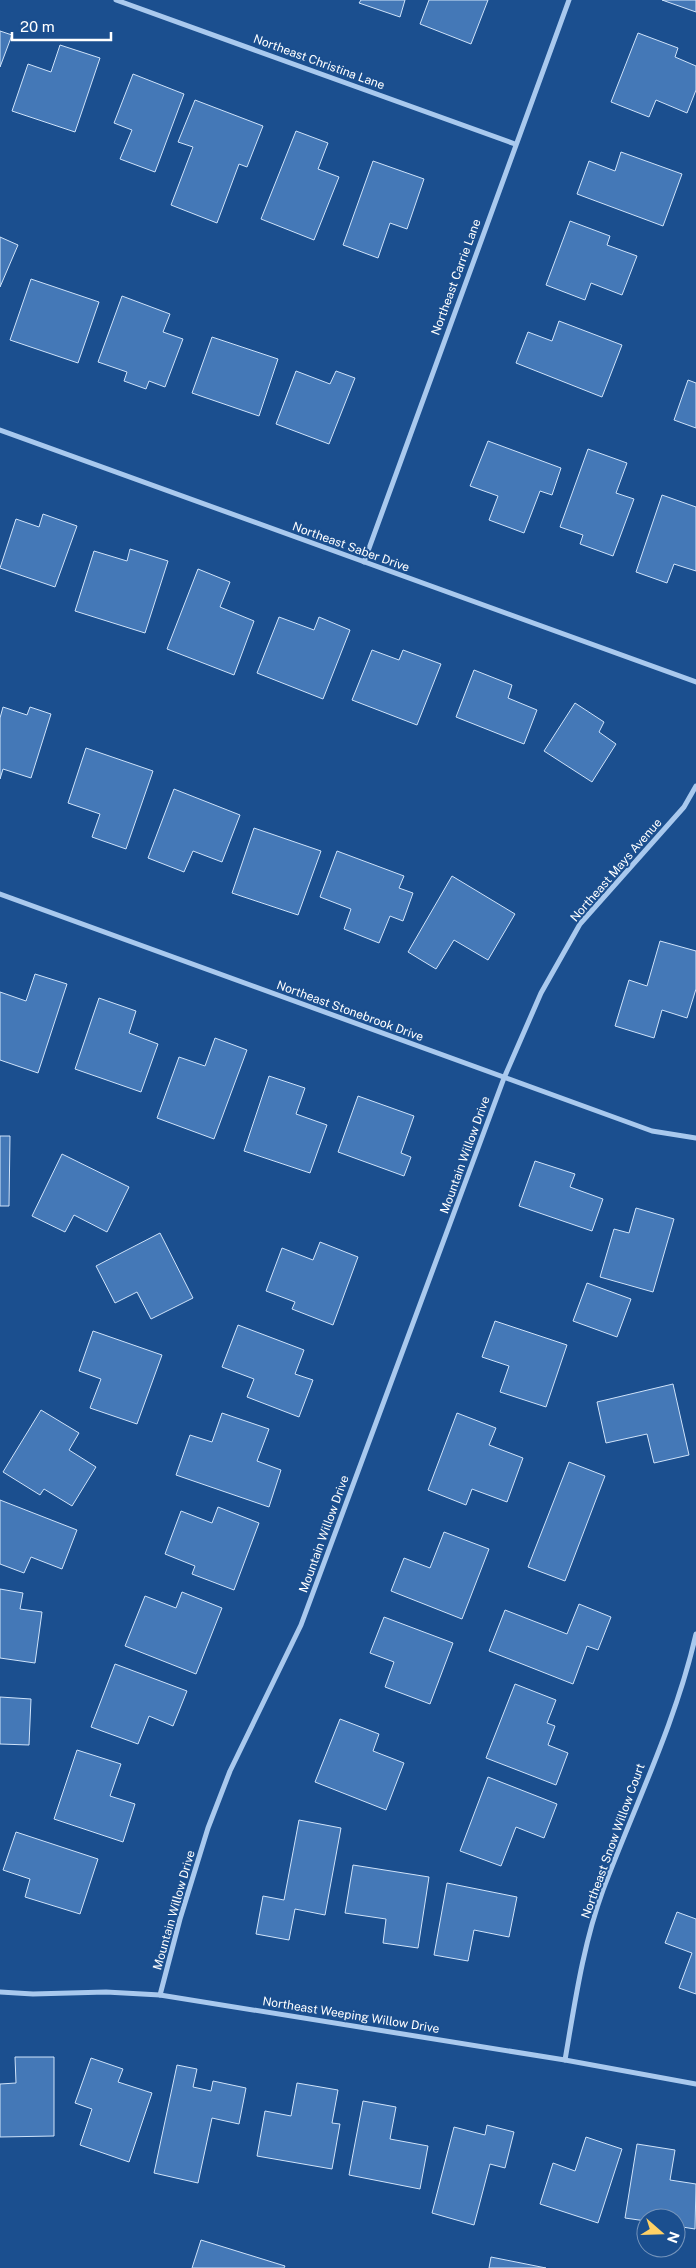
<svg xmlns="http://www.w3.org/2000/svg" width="696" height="2268" font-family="'Public Sans',sans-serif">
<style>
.building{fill:#4478b7;stroke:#cfe3fa}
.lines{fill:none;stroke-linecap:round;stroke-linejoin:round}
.street{stroke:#a9c9ee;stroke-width:5}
.labels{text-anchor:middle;stroke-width:4;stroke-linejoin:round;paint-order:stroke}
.street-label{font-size:12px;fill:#fff;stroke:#1b4f8f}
</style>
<rect width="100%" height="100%" fill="#1b4f8f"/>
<!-- building -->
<g class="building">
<polygon points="361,0 405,0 400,17 359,3"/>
<polygon points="429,0 488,0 471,44 420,24"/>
<polygon points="662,0 696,0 696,12"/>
<polygon points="0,31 12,35 0,67"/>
<polygon points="638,33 678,48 675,57 696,66 696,90 687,113 656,100 649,117 611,102"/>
<polygon points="60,45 100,58 75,132 12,111 28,64 51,72"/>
<polygon points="133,74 184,94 155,172 120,159 132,130 114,123"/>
<polygon points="195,100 263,126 247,167 239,164 217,223 171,205 193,147 178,142"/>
<polygon points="296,131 328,143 318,169 339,177 314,240 261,219"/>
<polygon points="621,152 682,174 663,226 577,194 589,161 615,171"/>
<polygon points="373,161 424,179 407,229 390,223 378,258 343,245"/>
<polygon points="570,221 610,236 607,245 637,256 622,295 591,283 585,300 546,285"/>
<polygon points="0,237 18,245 0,287"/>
<polygon points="31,279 99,302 78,363 10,340"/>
<polygon points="122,296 170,314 163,332 183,339 165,387 149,381 146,389 124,381 127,372 98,362"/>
<polygon points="559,321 622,345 602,397 516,363 528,332 552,341"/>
<polygon points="212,337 278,359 259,416 192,393"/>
<polygon points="296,371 330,384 336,371 355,378 329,444 276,424"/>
<polygon points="688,380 696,383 696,428 674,420"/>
<polygon points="488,441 561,468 552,495 540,491 524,533 489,520 498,496 470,486"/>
<polygon points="588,449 627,463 616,493 634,499 613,556 580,544 583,535 560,527"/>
<polygon points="662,495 696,507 696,571 674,564 667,583 636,572"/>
<polygon points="43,514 77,526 55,587 0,568 16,519 39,527"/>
<polygon points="130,549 168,561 145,633 75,611 94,551 127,561"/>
<polygon points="198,569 230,582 220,607 254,621 234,675 167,649"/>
<polygon points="279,617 314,630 319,617 350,630 323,699 257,673"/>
<polygon points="372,650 399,660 403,650 441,664 417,725 352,700"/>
<polygon points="474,670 512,685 508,698 537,710 524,744 456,717"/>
<polygon points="575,703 604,722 599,732 616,744 592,782 544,751"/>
<polygon points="3,707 27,715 30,707 51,714 31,778 3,769 0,779 0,718"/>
<polygon points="86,748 153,771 126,849 92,837 100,814 68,803"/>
<polygon points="174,789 240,815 222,862 193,851 184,872 148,858"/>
<polygon points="254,828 321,851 298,915 232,893"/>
<polygon points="337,851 404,876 399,888 413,893 403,921 390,916 379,943 344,929 351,909 320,897"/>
<polygon points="452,876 515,914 488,960 454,940 436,969 408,952"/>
<polygon points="660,941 696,951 696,989 687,1018 662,1010 654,1038 615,1026 629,980 647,986"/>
<polygon points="35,974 67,984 38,1073 0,1060 0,992 26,1001"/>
<polygon points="99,998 136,1011 129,1033 158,1044 141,1092 75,1069"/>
<polygon points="215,1038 247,1050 214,1139 157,1118 179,1057 205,1066"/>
<polygon points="269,1076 305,1088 296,1114 327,1125 310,1173 244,1151"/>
<polygon points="358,1096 414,1116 401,1153 411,1157 404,1176 338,1152"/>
<polygon points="0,1136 10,1136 9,1206 0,1206"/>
<polygon points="62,1154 129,1187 107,1232 74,1215 65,1232 32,1216"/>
<polygon points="535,1161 575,1174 570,1187 603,1199 592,1231 519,1206"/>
<polygon points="636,1208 674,1219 653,1292 600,1277 614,1229 629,1233"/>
<polygon points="160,1233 193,1298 151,1319 137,1292 115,1303 96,1266"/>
<polygon points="320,1242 358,1257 333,1325 292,1309 295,1302 266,1291 282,1248 313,1260"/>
<polygon points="587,1283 631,1299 617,1337 573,1321"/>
<polygon points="495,1321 567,1345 546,1407 500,1392 509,1366 482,1357"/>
<polygon points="238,1325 304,1350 295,1374 313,1380 299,1417 247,1397 254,1379 222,1367"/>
<polygon points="93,1331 162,1355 137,1424 90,1408 101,1379 79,1371"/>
<polygon points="673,1384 689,1455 654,1463 647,1434 606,1443 597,1402"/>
<polygon points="41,1410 79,1433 69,1450 96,1467 72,1506 44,1489 40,1495 3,1472"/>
<polygon points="222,1413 269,1429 257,1461 281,1470 269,1507 176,1475 190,1435 212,1442"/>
<polygon points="457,1413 496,1428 489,1445 523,1458 507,1502 472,1489 466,1505 428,1490"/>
<polygon points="569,1462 605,1476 565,1581 528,1567"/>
<polygon points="0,1500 77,1530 62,1569 31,1557 24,1573 0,1564"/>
<polygon points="218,1507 259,1523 234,1590 192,1574 195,1566 165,1554 181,1511 212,1523"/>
<polygon points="444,1532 489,1549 462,1619 391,1591 404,1558 430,1568"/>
<polygon points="0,1589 23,1593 20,1609 42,1612 35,1663 0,1658"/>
<polygon points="182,1592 222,1608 196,1674 125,1646 145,1596 176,1608"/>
<polygon points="579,1604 611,1617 598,1650 587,1646 573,1684 489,1651 505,1610 567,1634"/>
<polygon points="384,1617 453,1643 430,1704 385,1687 394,1662 370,1653"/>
<polygon points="115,1664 187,1691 173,1726 149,1716 138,1744 91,1727"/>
<polygon points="515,1684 556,1700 547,1723 555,1726 548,1745 568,1753 556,1785 486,1758"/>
<polygon points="0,1697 31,1699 29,1745 0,1744"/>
<polygon points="340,1719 379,1734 373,1751 404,1763 386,1810 315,1782"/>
<polygon points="77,1750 121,1764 110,1796 135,1804 123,1842 54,1819"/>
<polygon points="488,1777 557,1804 544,1838 516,1827 501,1866 460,1851"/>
<polygon points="299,1820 341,1828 325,1915 295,1909 289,1940 256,1934 263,1896 284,1900"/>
<polygon points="16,1832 98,1859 80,1914 25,1897 30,1879 3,1870"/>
<polygon points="353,1865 429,1877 418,1948 383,1943 386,1919 345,1913"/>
<polygon points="447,1883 517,1897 509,1937 474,1930 468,1961 434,1955"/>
<polygon points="677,1912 696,1919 696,1994 679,1988 692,1953 665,1943"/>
<polygon points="15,2057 54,2057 54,2136 0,2137 0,2084 16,2083"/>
<polygon points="91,2058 123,2069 118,2082 152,2093 129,2162 80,2145 92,2109 75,2103"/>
<polygon points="177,2065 197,2069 193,2087 211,2091 213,2081 246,2088 239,2124 212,2118 198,2183 154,2173"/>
<polygon points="297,2083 338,2090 332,2123 340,2124 332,2169 257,2156 265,2111 291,2116"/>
<polygon points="363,2101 396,2107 390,2139 428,2146 420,2189 349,2175"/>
<polygon points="487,2125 514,2132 505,2168 490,2164 474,2225 432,2213 454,2127 485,2135"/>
<polygon points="586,2137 622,2149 598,2223 540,2204 553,2163 575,2171"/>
<polygon points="637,2144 675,2150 670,2180 696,2184 695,2229 676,2226 676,2218 646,2218 646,2221 625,2218"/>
<polygon points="201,2240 285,2266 284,2268 192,2268"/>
<polygon points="491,2257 546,2268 489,2268"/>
</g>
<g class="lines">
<!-- street -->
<g class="street">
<polyline points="116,0 515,144"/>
<polyline points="0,430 696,682"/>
<polyline points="364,562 569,0"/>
<polyline points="0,894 652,1131 696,1138"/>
<polyline points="0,1992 33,1994 106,1992 160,1995 565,2060 696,2084"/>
<polyline points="160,1995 180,1919 208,1828 230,1771 301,1625 504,1078 541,993 580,924 684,807 696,786"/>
<path d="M565 2060C575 2002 583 1945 603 1890 635 1805 676 1722 696 1634"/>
</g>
</g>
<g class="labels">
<!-- street labels -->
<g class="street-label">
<text transform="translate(319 62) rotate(20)" y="4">Northeast Christina Lane</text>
<text transform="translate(456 277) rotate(-70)" y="4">Northeast Carrie Lane</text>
<text transform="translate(351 547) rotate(20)" y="4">Northeast Saber Drive</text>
<text transform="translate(616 870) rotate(-49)" y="4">Northeast Mays Avenue</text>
<text transform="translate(350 1011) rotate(20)" y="4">Northeast Stonebrook Drive</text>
<text transform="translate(465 1155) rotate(-70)" y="4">Mountain Willow Drive</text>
<text transform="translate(324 1534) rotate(-70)" y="4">Mountain Willow Drive</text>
<text transform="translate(613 1841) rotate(-70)" y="4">Northeast Snow Willow Court</text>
<text transform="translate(174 1910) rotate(-74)" y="4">Mountain Willow Drive</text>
<text transform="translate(351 2015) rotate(9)" y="4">Northeast Weeping Willow Drive</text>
</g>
</g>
<!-- north arrow -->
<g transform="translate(661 2233) rotate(110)"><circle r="24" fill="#1b4f8f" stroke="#7695bc"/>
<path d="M0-4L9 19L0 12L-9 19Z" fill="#ffd166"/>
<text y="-8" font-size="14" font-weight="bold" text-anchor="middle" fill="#ffffff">N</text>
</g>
<!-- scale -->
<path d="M12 32v8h99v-8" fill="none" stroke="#ffffff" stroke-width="2.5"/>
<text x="20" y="32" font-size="15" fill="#ffffff" stroke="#1b4f8f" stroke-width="4" paint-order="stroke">20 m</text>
</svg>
